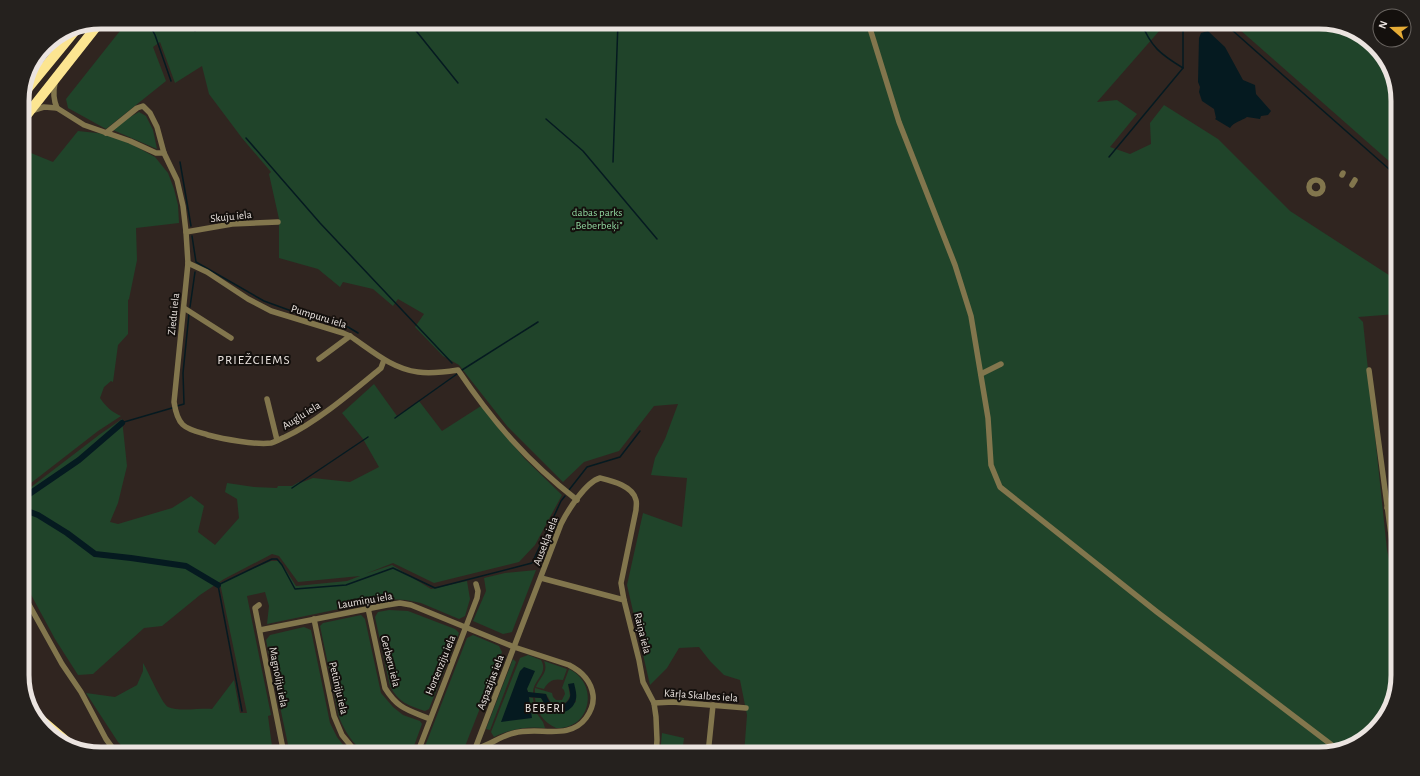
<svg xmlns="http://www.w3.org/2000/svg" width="1420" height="776" font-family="'Alegreya Sans',sans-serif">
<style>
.green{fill:#20442a}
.water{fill:#051a20}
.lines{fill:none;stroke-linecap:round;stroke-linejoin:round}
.stream{stroke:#051a20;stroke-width:1.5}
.canal{stroke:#051a20;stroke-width:6}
.street{stroke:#82764d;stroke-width:5.5}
.highway{stroke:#fce591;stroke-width:10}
.labels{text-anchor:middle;stroke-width:4;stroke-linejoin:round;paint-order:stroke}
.park-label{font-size:11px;fill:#91d7a0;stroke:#14100d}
.street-label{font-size:11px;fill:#ebe4e0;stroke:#14100d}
.neighbourhood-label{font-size:12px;letter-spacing:1px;fill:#ebe4e0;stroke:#14100d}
.quarter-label{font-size:13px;letter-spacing:1px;fill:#ebe4e0;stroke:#14100d}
.rim{fill:none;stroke:#ebe4e0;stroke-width:5}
</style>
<rect width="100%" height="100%" fill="#302520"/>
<!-- green -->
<g class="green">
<polygon points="127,22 1167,22 1097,102 1117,100 1137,114 1110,147 1130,154 1151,144 1150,123 1164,105 1218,139 1290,211 1395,279 1397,314 1358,317 1363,322 1387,550 1398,603 1398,675 1388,714 1359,743 1319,754 744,754 747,715 740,680 724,675 710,661 699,647 679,648 667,668 650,685 627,585 643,513 682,527 687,478 651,475 655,458 665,439 678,404 654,406 619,451 584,462 563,482 507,426 459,365 443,356 415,327 424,314 398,299 393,306 373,289 343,282 340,287 318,269 279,258 279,219 269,174 271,172 242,138 209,94 202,66 175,83 160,42 153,47 166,81 106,129 68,108 66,99"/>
<polygon points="1231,22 1319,22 1358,32 1387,61 1398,96 1398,169"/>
<polygon points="139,112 146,116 153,130 157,149 113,130 130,117"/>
<path d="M78 131 106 134 133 145 155 157 168 173 174 189 178 205 179 223 136 228 137 260 129 299 128 300V334L118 345 113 382 111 381 104 387 100 398C106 407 112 412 121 416L98 431 31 483 22 488V156L26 151 53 162Z"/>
<path d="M374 384 397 416 419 401 442 431 481 406 525 459 562 495 535 545 519 562 434 583 393 563 365 574 392 565 431 589 467 581 470 599 465 616 459 619 421 603 406 600 387 599 267 624 269 606 265 592 247 596 271 715 268 716 273 754H130L118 742 86 693 115 697 137 685 143 671V663C148 671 162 704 168 707 179 712 200 708 212 709L234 680 240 713H247L220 583 271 561H280L296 586 347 581 360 576 298 582 279 556 272 554 224 579 200 595 162 626 144 628 93 674 78 675 55 639 22 578V494L99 435 122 419 127 466 118 503 110 522 118 524 172 508 191 496 204 506 198 532 215 545 239 518 237 499 225 492 227 483 254 487 277 488 278 486H292L299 482 300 483 313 478 350 482 379 467 363 439 342 413Z"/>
<polygon points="536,570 512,632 503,634 473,621 486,591 484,578 505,573"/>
<path d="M389 610 408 611 455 629 459 633 429 709 425 711C408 705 399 703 390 686L375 617 378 612Z"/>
<path d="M361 615 365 619 381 693 393 707 403 715 420 721 422 724 411 754C401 754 380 756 371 754 356 751 344 730 339 717L320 626 323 623Z"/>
<polygon points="304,627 311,630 330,723 337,737 350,754 290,754 266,640 270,635"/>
<polygon points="473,635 499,646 502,652 462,754 422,754 467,638"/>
<path d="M528 655 541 660C549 674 533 679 533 693L528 692 520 671 528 697 533 698 535 711 543 722 545 728C526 726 511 729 494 737L491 732 520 658Z"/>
<polygon points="513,659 516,662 490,730 486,729"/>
<path d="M544 661 567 669 563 680C554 678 548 681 544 689L536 687C540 677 549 672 544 661Z"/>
<path d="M569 669C600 684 591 730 556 728 543 722 536 712 535 698H541L545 705 552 712 576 702 568 684 570 696C567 704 560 707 552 704L546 694 535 693V688L552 693 553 697 556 700H562L565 694 564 690 562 688Z"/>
<polygon points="662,733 684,738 682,754 660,754"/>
</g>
<!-- water -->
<g class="water">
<path d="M1208 31 1225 47 1243 80 1255 85 1256 94 1271 111 1268 115 1261 116 1260 119 1247 117C1241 121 1234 122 1230 128L1215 119 1216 118 1214 109 1202 101 1199 92 1200 87 1198 82 1199 38 1201 33Z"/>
<path d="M524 667 535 671 527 689 528 692 546 694C547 697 548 700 551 703 557 708 568 705 570 697 571 693 569 688 568 684L574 683C575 688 578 696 575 702 572 711 559 716 551 711 546 707 544 703 541 698L529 697 532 718 501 722 520 671Z"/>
</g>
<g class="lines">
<!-- stream -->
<g class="stream">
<polyline points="148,22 155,35 171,81"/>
<polyline points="195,22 195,31"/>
<polyline points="409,22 458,83"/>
<path d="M1141 22C1151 47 1160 54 1183 68"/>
<polyline points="1223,22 1398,177"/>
<polyline points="546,119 583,151 657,239"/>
<polyline points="246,138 320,223 452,363"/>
<polyline points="1109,157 1183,68 1183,22"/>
<polyline points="180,162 191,226"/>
<polyline points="613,162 618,22"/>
<polyline points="192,236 196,262 264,301 308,317 348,327 358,333"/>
<polyline points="190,307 195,272"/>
<polyline points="462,370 538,322"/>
<polyline points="177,406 184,404 183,373 189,314"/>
<polyline points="395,418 457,374"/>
<polyline points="122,423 124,422 172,408"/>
<polyline points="292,488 368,437"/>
<polyline points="569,490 587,467 620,457 640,431"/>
<polyline points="242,711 218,585 272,559 277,559 282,565 295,589 346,585 393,568 435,588 532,563 561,501 565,496"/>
</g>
<!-- canal -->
<g class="canal">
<polyline points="22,499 79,460 122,423"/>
<polyline points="22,509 38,515 67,533 95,554 131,558 186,566 218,585"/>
</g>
<!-- street -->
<g class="street">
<polyline points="868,22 899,122 955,265 971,316 988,418 991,465 1000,487 1157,612 1337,749"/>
<path d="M55 83C53 92 53 99 57 108"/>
<polyline points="31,111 44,107 57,108 84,125 130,141 156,153 164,153"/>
<path d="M106 133 137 108 143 106 150 113 157 127 164 153 177 180 183 206 186 232 188 263 174 402C178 428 185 428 208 435 223 439 255 445 271 443 275 442 280 439 285 437 317 422 353 391 381 368L384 360"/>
<polyline points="1342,175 1343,173"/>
<circle cx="1316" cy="187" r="7"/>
<polyline points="1352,185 1355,180"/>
<polyline points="186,232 232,224 278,222"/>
<path d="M188 263 207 272 248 299 271 311 343 333 350 336C371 350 392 369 418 372 432 374 445 372 458 370 493 422 527 461 577 500"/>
<polyline points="184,308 231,338"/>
<polyline points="319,359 350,336"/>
<polyline points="1369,370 1398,587"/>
<polyline points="981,374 1001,364"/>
<polyline points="267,399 277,440"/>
<polyline points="1387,508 1398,505"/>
<polyline points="541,578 624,600 639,660 643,682 654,703 656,717 657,740 656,754"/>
<polyline points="22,592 62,664 81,692 106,739 117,754"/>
<polyline points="259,605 255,608 284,754"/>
<path d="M368 608 385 688C398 709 408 710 430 719"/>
<polyline points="314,619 334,716 342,735 356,752 360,754"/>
<path d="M260 630 387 605 400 603 411 605 514 647 569 665C581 671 591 681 593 695 594 703 591 711 586 718 569 741 539 726 514 733 500 736 489 746 475 749"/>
<polyline points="654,703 673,702 746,708"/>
<polyline points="417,754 477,598 478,591 476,584"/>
<path d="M473 754 561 524C568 510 586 482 600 478 612 481 633 486 636 500 637 503 636 507 636 510L621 583 624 600"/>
<polyline points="708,754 713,705"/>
</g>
<!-- highway -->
<g class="highway">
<polyline points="23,94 78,27"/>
<polyline points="22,121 100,22"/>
<polyline points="33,713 73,747"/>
</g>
</g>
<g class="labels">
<!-- park labels -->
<g class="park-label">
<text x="597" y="216">dabas parks<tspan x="597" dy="13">„Beberbeķi”</tspan></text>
</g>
<!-- street labels -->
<g class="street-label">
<text transform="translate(231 216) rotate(-6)" y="4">Skuju iela</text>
<text transform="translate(173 314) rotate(-84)" y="4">Ziedu iela</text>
<text transform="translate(319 316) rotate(17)" y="4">Pumpuru iela</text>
<text transform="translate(301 415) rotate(-32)" y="4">Augļu iela</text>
<text transform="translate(545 541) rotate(-69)" y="4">Ausekļa iela</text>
<text transform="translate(365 600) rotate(-10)" y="4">Laumiņu iela</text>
<text transform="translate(643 633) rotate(76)" y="4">Raiņa iela</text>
<text transform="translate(391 661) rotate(76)" y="4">Gerberu iela</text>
<text transform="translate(440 665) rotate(-68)" y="4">Hortenziju iela</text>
<text transform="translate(279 677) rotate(79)" y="4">Magnoliju iela</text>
<text transform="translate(490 682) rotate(-69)" y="4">Aspazijas iela</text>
<text transform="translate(339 688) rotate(77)" y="4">Petūniju iela</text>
<text transform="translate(701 695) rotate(4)" y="4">Kārļa Skalbes iela</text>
</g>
<!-- neighbourhood labels -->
<g class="neighbourhood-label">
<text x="545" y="712">BEBERI</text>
</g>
<!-- quarter labels -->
<g class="quarter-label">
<text x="254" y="364">PRIEŽCIEMS</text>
</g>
</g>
<!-- crop -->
<path d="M0 0H1420V776H0ZM101 29H1319A72 72 0 0 1 1391 101V675A72 72 0 0 1 1319 747H101A72 72 0 0 1 29 675V101A72 72 0 0 1 101 29Z" fill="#25211e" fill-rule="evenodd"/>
<path class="rim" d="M101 29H1319A72 72 0 0 1 1391 101V675A72 72 0 0 1 1319 747H101A72 72 0 0 1 29 675V101A72 72 0 0 1 101 29Z"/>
<!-- north arrow -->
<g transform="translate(1392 28) rotate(290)"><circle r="19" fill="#14100d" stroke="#6a6561"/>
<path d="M0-3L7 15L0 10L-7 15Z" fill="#e6ac36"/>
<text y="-6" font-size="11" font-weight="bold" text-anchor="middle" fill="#ebe4e0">N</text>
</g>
</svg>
